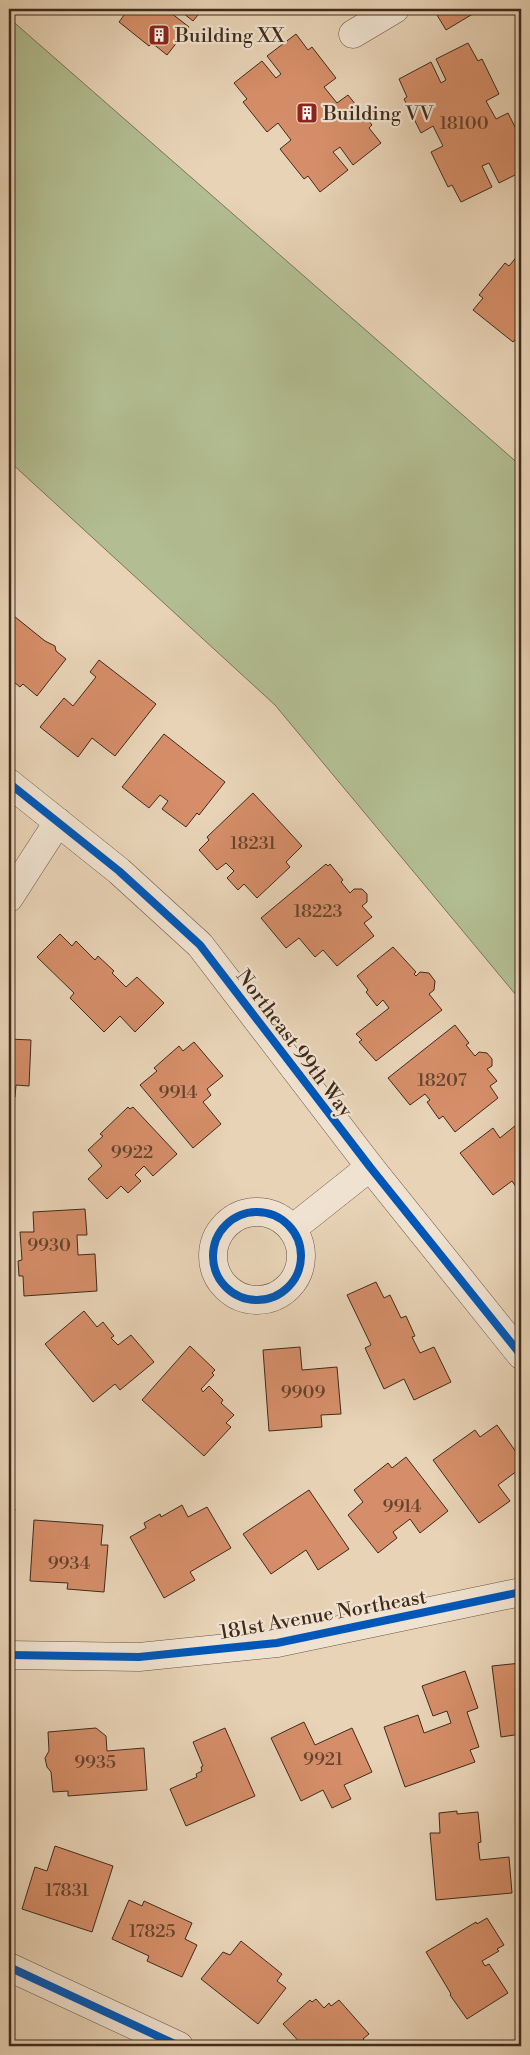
<svg xmlns="http://www.w3.org/2000/svg" width="530" height="2055" font-family="'Libre Bodoni',serif">
<style>
.green{fill:#b2bd91;stroke:#787456}
.building{fill:#d58e69;stroke:#3f2b1b}
.lines{fill:none;stroke-linecap:round;stroke-linejoin:round}
.minor-casing{stroke:#695542;stroke-width:29}
.minor{stroke:#f0e2d0;stroke-width:28}
.cycleway-casing{stroke:#f0e2d0;stroke-width:11}
.cycleway{stroke:#0057b8;stroke-width:8}
.labels{text-anchor:middle;stroke-width:4.5;stroke-linejoin:round;paint-order:stroke}
.number-label{font-size:18px;fill:#64442e}
.poi-label{font-size:20px;fill:#3f2b1b;stroke:#f0e2d0;text-anchor:start}
.street-label{font-size:20px;fill:#3f2b1b;stroke:#f0e2d0}
</style>
<rect width="100%" height="100%" fill="#e8d3b6"/>
<filter id="stains"><feTurbulence type="fractalNoise" baseFrequency=".004" numOctaves="4"/><feColorMatrix values="0 0 0 0 .2 0 0 0 0 .09 0 0 0 0 .02 0 0 0 .5 -.17"/></filter>
<radialGradient id="worn" r=".72"><stop offset=".6" stop-color="#630" stop-opacity="0"/><stop offset="1" stop-color="#630" stop-opacity=".3"/></radialGradient>
<!-- green -->
<polygon class="green" points="9,18 521,466 521,1001 275,705 9,461"/>
<!-- building -->
<g class="building">
<polygon points="125,9 174,9 171,13 189,27 167,55 152,43 149,46 119,22 127,11"/>
<polygon points="178,9 203,9 193,21"/>
<polygon points="435,9 481,9 446,30 434,10"/>
<polygon points="296,34 308,50 312,47 336,78 324,87 337,103 348,95 372,125 369,128 381,143 353,165 340,147 333,152 348,170 320,192 308,176 304,179 280,149 291,140 278,123 267,132 243,102 247,99 234,83 262,61 276,78 281,74 267,56"/>
<polygon points="468,43 478,61 482,59 499,94 486,101 496,119 508,113 521,139 521,172 499,183 489,163 482,166 492,187 461,202 452,185 448,187 431,152 443,146 433,126 421,133 404,99 407,97 399,79 431,62 441,83 446,80 436,59"/>
<polygon points="519,254 521,256 521,336 519,335 513,342 473,310 483,298 479,295 505,263 509,266"/>
<polygon points="9,612 45,641 55,646 56,651 66,659 37,696 23,684 20,687 9,678 10,669 9,668"/>
<polygon points="99,660 156,704 115,756 92,738 78,757 40,727 64,698 73,706 96,677 90,672"/>
<polygon points="164,734 225,782 199,815 197,813 186,827 162,809 168,801 160,795 149,808 122,787"/>
<polygon points="253,793 302,846 286,862 290,867 257,898 244,884 238,890 227,878 234,871 226,863 217,870 199,850 209,840 207,837"/>
<polygon points="326,864 328,866 330,864 343,880 341,882 350,893 354,889 362,889 367,894 367,902 362,906 372,917 364,923 374,936 337,966 323,950 315,957 299,938 286,948 261,918"/>
<polygon points="60,934 72,946 76,941 95,960 98,956 114,971 112,973 126,987 137,977 164,1003 135,1032 120,1016 104,1032 70,998 74,993 37,957"/>
<polygon points="393,947 416,972 414,974 416,976 420,972 429,973 435,981 434,990 429,994 442,1010 376,1061 359,1042 362,1040 356,1034 389,1008 383,1000 377,1006 366,992 368,990 357,976"/>
<polygon points="455,1025 469,1043 466,1045 475,1056 479,1052 487,1053 492,1059 492,1066 487,1069 497,1081 490,1086 498,1098 455,1132 443,1116 439,1119 427,1102 430,1100 425,1094 410,1105 388,1078"/>
<polygon points="9,1039 31,1040 29,1086 16,1085 15,1097 9,1097"/>
<polygon points="194,1042 223,1076 207,1089 211,1095 203,1102 221,1124 193,1148 140,1085 157,1071 154,1068 179,1046 183,1051"/>
<polygon points="128,1107 130,1109 133,1107 177,1154 153,1176 144,1166 135,1175 141,1181 128,1193 121,1186 107,1199 88,1179 102,1166 88,1150 103,1136 100,1134"/>
<polygon points="521,1121 521,1194 512,1181 493,1195 460,1153 493,1128 500,1138"/>
<polygon points="85,1209 87,1235 77,1235 78,1255 95,1254 97,1291 24,1296 23,1276 19,1276 18,1261 22,1260 20,1232 34,1232 33,1212"/>
<polygon points="376,1282 384,1298 390,1295 401,1318 406,1316 415,1336 412,1337 420,1353 434,1347 451,1382 414,1400 404,1379 384,1389 365,1348 371,1345 347,1295"/>
<polygon points="84,1311 97,1327 103,1322 114,1336 111,1338 118,1345 131,1335 154,1362 120,1390 115,1384 93,1402 45,1344"/>
<polygon points="190,1346 215,1370 212,1373 214,1375 201,1389 203,1392 209,1386 223,1400 221,1403 234,1415 226,1423 231,1427 204,1456 142,1400"/>
<polygon points="300,1347 302,1370 337,1367 341,1414 321,1415 322,1427 269,1431 263,1350"/>
<polygon points="497,1425 521,1459 521,1468 498,1485 510,1501 479,1523 433,1460 475,1430 480,1437"/>
<polygon points="406,1457 448,1511 420,1533 410,1519 393,1532 397,1538 378,1553 348,1515 363,1502 354,1490 388,1463 392,1468"/>
<polygon points="309,1490 349,1549 318,1570 306,1550 271,1574 243,1534"/>
<polygon points="182,1505 188,1517 207,1507 231,1548 190,1572 195,1580 164,1598 130,1537 146,1528 144,1523 160,1514 161,1517"/>
<polygon points="9,1508 15,1509 9,1535"/>
<polygon points="34,1520 103,1525 101,1545 108,1545 104,1592 67,1589 68,1583 30,1581"/>
<polygon points="521,1663 521,1734 501,1737 492,1666"/>
<polygon points="465,1671 478,1708 467,1712 479,1747 470,1750 475,1762 405,1787 384,1727 418,1715 424,1733 451,1723 447,1711 433,1716 422,1686"/>
<polygon points="304,1722 315,1745 352,1728 372,1772 344,1785 351,1799 332,1808 323,1790 301,1801 271,1738"/>
<polygon points="96,1728 106,1736 107,1751 144,1748 147,1790 68,1796 68,1791 53,1792 51,1772 47,1767 45,1758 49,1751 48,1732"/>
<polygon points="225,1728 255,1796 186,1826 170,1789 197,1777 196,1774 202,1771 201,1767 203,1766 193,1742"/>
<polygon points="457,1811 457,1814 478,1812 481,1842 478,1843 480,1860 509,1857 512,1893 436,1900 430,1833 440,1833 439,1813"/>
<polygon points="55,1846 113,1866 92,1932 22,1909 35,1867 47,1871"/>
<polygon points="129,1900 142,1906 144,1901 192,1923 185,1939 197,1945 182,1977 147,1961 149,1956 112,1939"/>
<polygon points="487,1918 504,1945 497,1949 499,1951 482,1961 485,1966 489,1964 508,1993 467,2019 450,1995 451,1994 426,1952 476,1922 477,1924"/>
<polygon points="241,1941 282,1974 277,1981 286,1988 258,2024 201,1979 223,1952 230,1955"/>
<polygon points="316,1999 324,2008 329,2003 331,2006 339,2000 369,2034 363,2039 370,2046 323,2046 320,2044 318,2046 303,2046 283,2024 310,2000 312,2002"/>
</g>
<g class="lines">
<!-- minor casing -->
<g class="minor-casing">
<g id="minor">
<polyline points="353,34 395,9"/>
<polyline points="9,783 119,871 200,945 370,1167 521,1355"/>
<polyline points="9,898 58,822"/>
<circle cx="257" cy="1256" r="44"/>
<polyline points="292,1229 370,1167"/>
<polyline points="9,1655 139,1657 277,1643 521,1592"/>
<polyline points="9,1967 179,2046"/>
</g>
</g>
<!-- minor -->
<use href="#minor" class="minor"/>
<!-- cycleway casing -->
<g class="cycleway-casing">
<g id="cycleway">
<polyline points="9,783 119,871 200,945 370,1167 521,1355"/>
<circle cx="257" cy="1256" r="44"/>
<polyline points="9,1655 139,1657 277,1643 521,1592"/>
<polyline points="9,1967 179,2046"/>
</g>
</g>
<!-- cycleway -->
<use href="#cycleway" class="cycleway"/>
</g>
<!-- icons -->
<defs>
<g id="building-square" transform="scale(1.125)"><rect x="-9" y="-9" width="18" height="18" rx="4" fill="#8f2418" stroke="#f0e2d0"/><path d="M-4-6H4V6H1V3H-1V6H-4ZM-2.5-4.3h1.7v1.8h-1.7ZM.8-4.3h1.7v1.8H.8ZM-2.5-1h1.7V.8h-1.7ZM.8-1h1.7V.8H.8Z" fill="#fff"/></g>
</defs>
<g fill-rule="evenodd">
<use href="#building-square" x="159" y="35"/>
<use href="#building-square" x="307" y="113"/>
</g>
<g class="labels">
<!-- number labels -->
<g class="number-label">
<text x="464" y="129">18100</text>
<text x="253" y="849">18231</text>
<text x="318" y="917">18223</text>
<text x="442" y="1086">18207</text>
<text x="178" y="1098">9914</text>
<text x="132" y="1158">9922</text>
<text x="49" y="1251">9930</text>
<text x="303" y="1398">9909</text>
<text x="402" y="1512">9914</text>
<text x="69" y="1569">9934</text>
<text x="323" y="1765">9921</text>
<text x="95" y="1768">9935</text>
<text x="67" y="1896">17831</text>
<text x="152" y="1937">17825</text>
</g>
<!-- poi labels -->
<g class="poi-label">
<text x="175" y="42">Building XX</text>
<text x="323" y="120">Building VV</text>
</g>
<!-- street labels -->
<g class="street-label">
<text transform="translate(295 1043) rotate(53)" y="7">Northeast 99th Way</text>
<text transform="translate(323 1614) rotate(-10)" y="7">181st Avenue Northeast</text>
</g>
</g>
<!-- margin -->
<rect width="530" height="2055" fill="none" stroke="#e8d3b6" stroke-width="30"/>
<rect x="10" y="10" width="510" height="2035" fill="none" stroke="#3f2b1b" stroke-width="2.5"/>
<rect x="15" y="15" width="500" height="2025" fill="none" stroke="#3f2b1b"/>
<rect width="100%" height="100%" filter="url(#stains)"/>
<rect width="100%" height="100%" fill="url(#worn)"/>
</svg>
